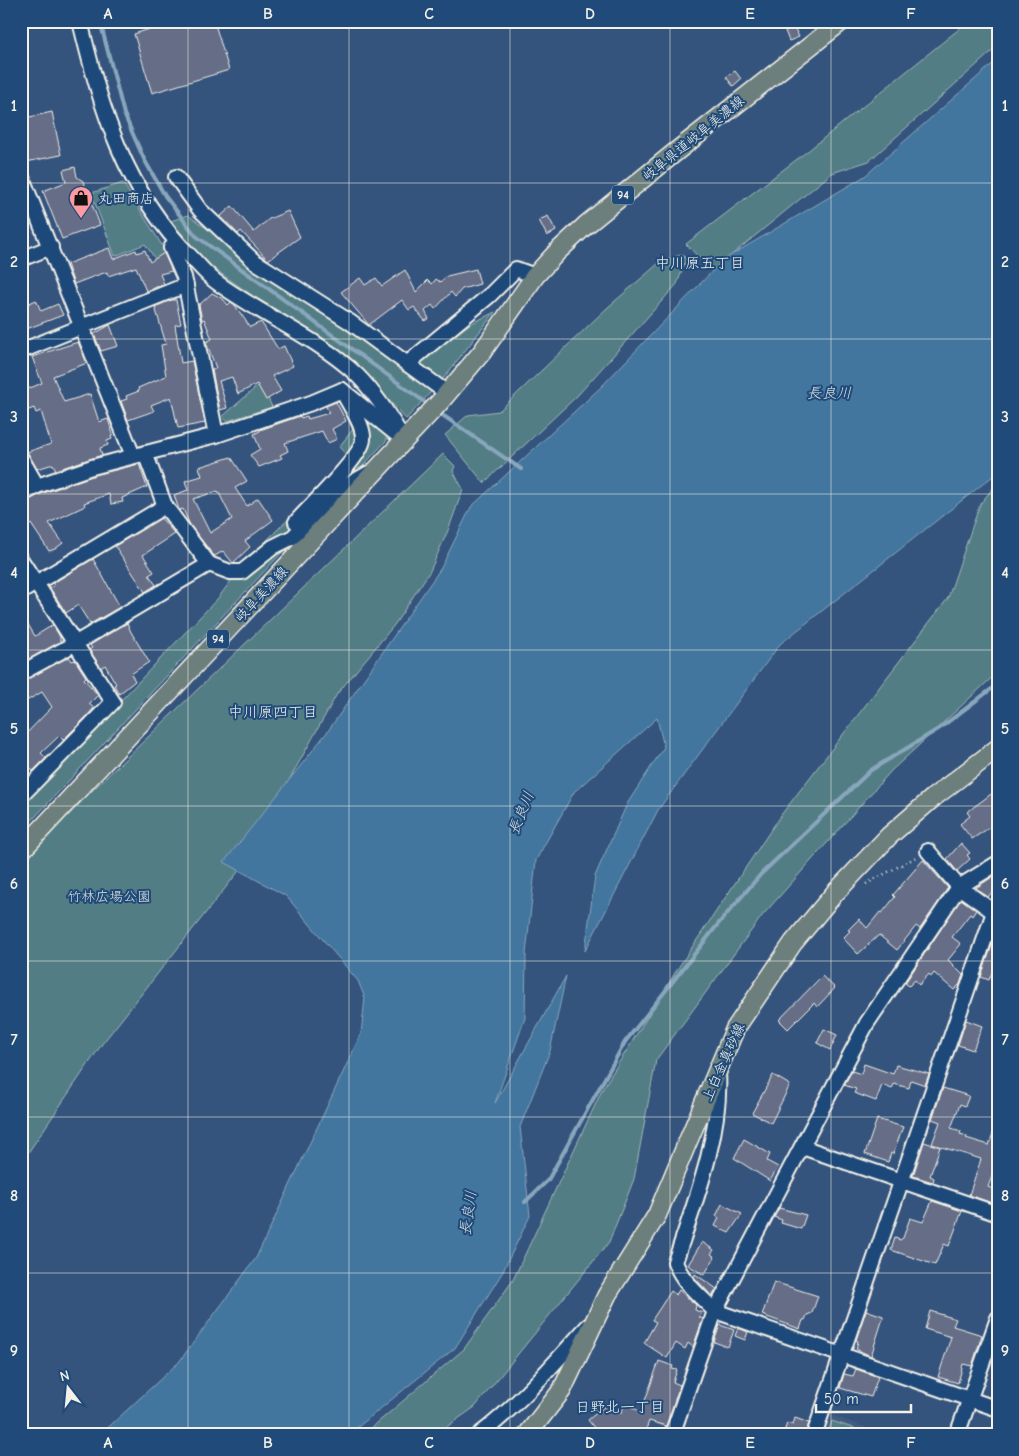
<svg xmlns="http://www.w3.org/2000/svg" width="1019" height="1456" font-family="'Comic Neue','Klee One',sans-serif">
<style>
.built{fill:#435c81}
.green{fill:#527d85;stroke:#a3b7b6}
.water{fill:#42769f;stroke:#89a7bc}
.lines{fill:none;stroke-linecap:round;stroke-linejoin:round}
.stream{stroke:#89a7bc;stroke-width:4}
.building{fill:#656d87;stroke:#f4f1e8;fill-rule:evenodd}
.minor-casing{stroke:#f4f1e8;stroke-width:18}
.major-casing{stroke:#f4f1e8;stroke-width:21}
.path{stroke:#f4f1e8;stroke-width:2.5;stroke-dasharray:1 4;stroke-linecap:butt}
.minor{stroke:#1f4a7a;stroke-width:14}
.major{stroke:#6c7f7c;stroke-width:18}
.grid{fill:none;stroke:#f4f1e8;stroke-width:1;stroke-opacity:0.55}
.labels{text-anchor:middle;stroke-width:4;stroke-linejoin:round;paint-order:stroke}
.shield{fill:#1f4a7a;stroke:#b4bfc7;stroke-width:1}
.shield-label{font-size:12px;font-weight:bold;fill:#f4f1e8}
.street-label{font-size:14px;fill:#f4f1e8;stroke:#1f4a7a}
.poi-label{font-size:14px;fill:#f4f1e8;stroke:#1f4a7a;text-anchor:start}
.park-label{font-size:14px;fill:#dce0d9;stroke:#1f4a7a}
.neighbourhood-label{font-size:15px;fill:#f4f1e8;stroke:#1f4a7a}
.water-label{font-size:15px;font-style:italic;fill:#d9dfdd;stroke:#1f4a7a}
.neatline{fill:none;stroke:#f4f1e8;stroke-width:2}
.grid-label{font-size:16px;text-anchor:middle;font-weight:bold;fill:#f4f1e8}
</style>
<rect width="100%" height="100%" fill="#34547e"/>
<filter id="ink" filterUnits="userSpaceOnUse"><feTurbulence type="fractalNoise" baseFrequency=".02" numOctaves="2"/><feDisplacementMap in="SourceGraphic" scale="10" xChannelSelector="R" yChannelSelector="G"/><feConvolveMatrix kernelMatrix="1 2 1 2 8 2 1 2 1" color-interpolation-filters="sRGB"/></filter>
<g filter="url(#ink)">
<!-- built -->
<polygon class="built" points="828,1414 887,1435 821,1435"/>
<!-- green -->
<g class="green">
<polygon points="969,21 998,21 998,46 869,161 832,173 712,271 686,244 809,150"/>
<polygon points="123,183 170,258 158,263 145,244 115,256 91,193"/>
<polygon points="188,215 405,371 470,324 495,312 443,379 406,419 366,375 203,261 165,223"/>
<polygon points="680,255 684,256 686,260 677,284 577,396 484,483 445,435 468,415 499,411 607,308 659,263"/>
<polygon points="261,383 272,407 227,421 222,417"/>
<path d="M356 408 385 430 387 440 21 832V807L28 798 219 597C257 543 304 505 353 462L339 447 353 429Z"/>
<polygon points="443,454 455,466 453,471 463,489 449,528 430,571 395,624 337,694 238,872 102,1044 21,1163 21,863 98,785"/>
<polygon points="998,482 998,672 891,771 762,916 656,1060 634,1179 609,1242 475,1407 435,1435 363,1435 464,1349 513,1280 603,1088 680,965 781,815 948,598 980,504"/>
<polygon points="832,1421 873,1435 827,1435"/>
</g>
<!-- water -->
<polygon class="water" points="998,59 998,472 780,644 658,810 585,951 595,876 627,804 664,747 657,718 574,792 536,860 526,954 525,1018 495,1103 566,976 550,1051 520,1127 530,1216 502,1273 455,1348 348,1435 100,1435 179,1362 256,1258 361,1034 365,998 358,981 286,896 224,862 328,731 441,568 471,507 600,388 723,260 865,176"/>
<g class="lines">
<!-- stream -->
<g class="stream">
<polyline points="100,21 124,114 144,159 165,196 196,236 430,406"/>
<polyline points="438,412 521,469"/>
<polyline points="525,1202 548,1180 625,1042 719,923 761,874 871,770 940,728 998,684"/>
</g>
</g>
<!-- building -->
<g class="building">
<polygon points="175,21 214,21 229,70 152,93 134,34"/>
<polygon points="794,27 799,37 789,41 785,31"/>
<polygon points="735,71 741,79 733,86 726,77"/>
<polygon points="52,112 61,155 26,162 21,144 21,119"/>
<polygon points="75,167 77,177 83,181 100,225 62,239 43,191 66,182 63,170"/>
<polygon points="232,206 254,232 269,219 288,211 300,237 268,260 241,231 238,234 221,216"/>
<polygon points="548,216 556,231 547,236 539,220"/>
<polygon points="109,248 113,259 136,250 137,253 145,250 150,262 164,253 172,271 160,274 164,284 146,291 136,267 108,276 107,272 95,276 74,284 67,264"/>
<polygon points="476,269 480,284 462,289 455,297 451,292 435,309 432,305 425,311 429,319 425,321 414,307 409,310 402,300 369,325 341,292 360,278 365,285 376,278 382,286 405,270 416,292 428,280 432,284 436,279 440,282 447,276"/>
<polygon points="212,293 223,299 228,305 231,302 234,304 250,327 261,322 278,349 284,346 293,366 272,376 281,391 266,400 257,384 238,394 232,377 219,381 227,408 220,410 212,370 216,368 206,342 212,339 204,319 202,320 199,305"/>
<polygon points="36,300 41,311 58,304 63,315 21,331 21,307"/>
<polygon points="171,300 176,300 181,324 175,325 181,363 192,361 205,423 178,428 171,397 151,405 154,411 128,420 121,401 127,399 126,396 139,391 138,388 166,376 161,345 166,344 155,307"/>
<polygon points="110,325 118,346 101,351 94,334"/>
<polygon points="78,342 87,363 53,376 64,402 90,394 99,422 108,419 113,435 111,436 112,439 107,441 108,445 100,448 102,455 56,470 53,464 37,469 27,452 51,444 41,411 36,413 34,408 21,413 21,392 42,383 32,357"/>
<polygon points="336,402 346,421 332,429 337,439 328,443 322,431 285,443 288,451 280,455 282,458 259,467 250,455 260,449 254,434 260,431 260,430 300,416 301,418 307,416 308,419 329,413 326,406"/>
<path d="M231 457 247 481 235 488 247 506 258 498 273 520 245 541 250 547 233 563 223 551 215 556 211 553 190 525 183 509 179 510 174 495 188 490 185 481 202 476 199 467ZM218 491 232 519 210 533 193 499Z"/>
<polygon points="139,464 147,487 122,498 123,502 111,504 109,494 84,503 85,506 49,523 63,543 55,549 49,551 31,524 21,530 21,504 41,494 95,475"/>
<polygon points="161,518 175,534 143,555 154,572 149,575 156,585 145,592 115,546"/>
<polygon points="93,559 120,607 90,624 78,605 66,613 50,588 54,585 53,583"/>
<polygon points="21,613 35,636 53,625 60,637 60,642 27,660 21,652"/>
<polygon points="129,622 127,623 131,632 149,662 131,674 135,681 119,694 114,685 116,684 105,665 101,668 89,650 92,648 90,645"/>
<polygon points="69,657 72,661 75,660 86,677 84,679 98,695 89,704 94,708 86,717 63,740 59,736 41,753 46,758 33,771 21,760 21,739 52,707 42,692 21,704 21,682"/>
<polygon points="998,789 998,822 972,839 960,824 970,816 967,812"/>
<polygon points="961,843 970,853 967,855 970,859 957,871 947,859"/>
<polygon points="923,860 948,888 920,929 916,926 897,950 879,935 858,954 843,938 850,931 848,930 859,919 867,928 880,912 882,913 895,897 893,895"/>
<polygon points="998,873 998,885 988,897 976,888"/>
<polygon points="961,899 976,910 972,916 970,914 952,937 961,944 948,960 963,975 960,984 954,990 934,973 931,977 929,974 919,985 915,980 909,986 905,983"/>
<polygon points="998,928 998,957 989,980 981,977"/>
<polygon points="822,976 835,988 817,1007 814,1003 788,1029 779,1020"/>
<polygon points="966,1020 982,1026 973,1050 958,1045"/>
<polygon points="824,1029 837,1035 830,1050 817,1043"/>
<polygon points="864,1064 893,1074 896,1065 929,1074 925,1085 911,1080 909,1088 894,1084 892,1089 882,1085 876,1101 854,1093 856,1089 844,1085 852,1071 861,1074"/>
<polygon points="773,1075 790,1085 771,1123 752,1113"/>
<polygon points="943,1088 969,1096 965,1106 960,1104 951,1128 961,1131 960,1134 967,1136 966,1138 989,1145 996,1124 998,1124 998,1160 988,1187 996,1190 994,1196 998,1197 998,1205 969,1195 981,1159 932,1144 940,1122 932,1119"/>
<polygon points="877,1119 903,1127 893,1154 891,1153 888,1162 865,1154"/>
<polygon points="744,1139 770,1154 767,1161 778,1167 770,1181 734,1158"/>
<polygon points="924,1142 940,1147 930,1176 934,1178 933,1182 913,1176"/>
<polygon points="932,1201 962,1211 949,1246 944,1244 935,1265 891,1250 895,1238 900,1240 903,1238 910,1218 923,1222"/>
<polygon points="722,1204 742,1214 729,1233 715,1226 719,1218 716,1216"/>
<polygon points="779,1208 806,1215 801,1229 781,1223 782,1220 774,1217"/>
<polygon points="702,1242 714,1250 711,1254 715,1257 704,1275 688,1265"/>
<polygon points="695,1274 717,1289 712,1296 694,1277"/>
<polygon points="774,1282 818,1296 812,1313 807,1315 805,1320 803,1320 800,1329 762,1315"/>
<polygon points="679,1290 696,1305 695,1310 702,1313 699,1317 703,1319 693,1347 688,1343 685,1349 676,1343 667,1358 644,1343 656,1322 652,1320 671,1291 676,1295"/>
<polygon points="866,1310 883,1316 883,1318 871,1356 856,1349 858,1341 856,1340"/>
<polygon points="930,1311 956,1319 953,1326 982,1335 972,1366 963,1364 958,1383 938,1377 951,1337 925,1329"/>
<polygon points="720,1325 734,1330 728,1347 714,1342"/>
<polygon points="738,1328 748,1332 745,1340 735,1336"/>
<polygon points="659,1361 673,1366 672,1369 677,1370 673,1382 680,1385 666,1426 649,1421 644,1435 600,1435 588,1420 610,1402 620,1414 626,1404 641,1412"/>
<polygon points="856,1369 878,1377 871,1397 840,1388 844,1374 853,1376"/>
<polygon points="795,1418 809,1423 805,1435 783,1435 787,1423 793,1425"/>
</g>
<g class="lines">
<!-- minor casing -->
<g class="minor-casing">
<g id="minor">
<path d="M80 21C102 112 124 189 191 257 199 265 206 274 215 281 259 314 318 338 357 375 376 394 390 416 403 439"/>
<polyline points="21,175 133,456"/>
<polyline points="176,177 200,210 254,261 350,322 447,393"/>
<polyline points="176,242 171,248 184,277 216,435"/>
<polyline points="21,259 51,247"/>
<polyline points="21,351 186,285"/>
<polyline points="407,364 490,295 516,269 535,276"/>
<polyline points="343,391 395,433"/>
<polyline points="21,458 37,486"/>
<polyline points="21,495 37,486 92,467 216,435 311,403 342,390"/>
<path d="M296 522C309 507 363 456 363 439 364 424 348 404 342 390"/>
<polyline points="21,560 113,702 21,796"/>
<polyline points="209,564 230,572 242,572 273,547 293,537 341,489 369,473"/>
<polyline points="21,592 165,506"/>
<polyline points="21,673 76,643 209,564 165,506 145,453"/>
<polyline points="928,851 959,887 998,915"/>
<path d="M718 1072C722 1134 694 1205 675 1262 683 1283 700 1296 715 1311L998 1409"/>
<polyline points="802,1147 998,1214"/>
<path d="M479 1435C520 1404 554 1363 588 1326"/>
<polyline points="672,1435 715,1311 867,1023 959,887 998,863"/>
<polyline points="814,1435 994,912"/>
<polyline points="957,1435 998,1318"/>
</g>
</g>
<!-- major casing -->
<g class="major-casing">
<g id="major">
<polyline points="21,851 439,403 482,352 535,276 557,252 586,225 678,150 842,21"/>
<polyline points="527,1435 562,1390 607,1295 657,1215 735,1029 793,943 834,894 889,836 934,797 998,748"/>
</g>
</g>
<!-- path -->
<polyline class="path" points="866,884 918,856"/>
<!-- minor -->
<use href="#minor" class="minor"/>
<!-- major -->
<use href="#major" class="major"/>
</g>
</g>
<!-- grid -->
<path class="grid" d="M188 21V1435M349 21V1435M510 21V1435M670 21V1435M831 21V1435M21 183H998M21 339H998M21 494H998M21 650H998M21 806H998M21 961H998M21 1117H998M21 1273H998"/>
<!-- icons -->
<defs>
<g id="shop-pin" transform="scale(1.25)"><path d="M0 17L-7.5 6A9.5 9.5 0 1 1 7.5 6Z" fill="#ff9aa2" stroke="#1f4a7a"/><path d="M-5-2.5h2.3a2.7 3.5 0 0 1 5.4 0H5L5.5 6h-11ZM-1.5-2.5h3a1.5 2.3 0 0 0-3 0Z" fill="#111"/></g>
</defs>
<g fill-rule="evenodd">
<use href="#shop-pin" x="81" y="198"/>
</g>
<g class="labels">
<!-- shield labels -->
<g class="shield">
<rect x="612" y="185.5" width="22" height="19" rx="4"/>
<rect x="207" y="629.5" width="22" height="19" rx="4"/>
</g>
<g class="shield-label">
<text x="623" y="199">94</text>
<text x="218" y="643">94</text>
</g>
<!-- street labels -->
<g class="street-label">
<text transform="translate(693 138) rotate(-39)" y="5">岐阜県道岐阜美濃線</text>
<text transform="translate(261 594) rotate(-47)" y="5">岐阜美濃線</text>
<text transform="translate(723 1062) rotate(-66)" y="5">上白金真砂線</text>
</g>
<!-- poi labels -->
<g class="poi-label">
<text x="98" y="203">丸田商店</text>
</g>
<!-- park labels -->
<g class="park-label">
<text x="109" y="901">竹林広場公園</text>
</g>
<!-- neighbourhood labels -->
<g class="neighbourhood-label">
<text x="700" y="268">中川原五丁目</text>
<text x="273" y="717">中川原四丁目</text>
<text x="620" y="1412">日野北一丁目</text>
</g>
<!-- water labels -->
<g class="water-label">
<text x="829" y="398">長良川</text>
<text transform="translate(521 813) rotate(-68)" y="5">長良川</text>
<text transform="translate(468 1213) rotate(-82)" y="5">長良川</text>
</g>
</g>
<!-- margin -->
<rect width="1019" height="1456" fill="none" stroke="#1f4a7a" stroke-width="55"/>
<!-- north arrow -->
<g transform="translate(68 1388) rotate(344)" stroke="#1f4a7a" stroke-width="4" paint-order="stroke">
<path d="M0-4L9 19L0 12L-9 19Z" fill="#f4f1e8"/>
<text y="-8" font-size="14" font-weight="bold" text-anchor="middle" fill="#f4f1e8">N</text>
</g>
<!-- scale -->
<path d="M816 1404v8h95v-8" fill="none" stroke="#f4f1e8" stroke-width="2.5"/>
<text x="824" y="1404" font-size="15" fill="#f4f1e8" stroke="#1f4a7a" stroke-width="4" paint-order="stroke">50 m</text>
<rect x="28" y="28" width="964" height="1400" class="neatline"/>
<g class="grid-label">
<text x="108" y="19">A</text>
<text x="268" y="19">B</text>
<text x="429" y="19">C</text>
<text x="590" y="19">D</text>
<text x="750" y="19">E</text>
<text x="911" y="19">F</text>
<text x="14" y="111">1</text>
<text x="1005" y="111">1</text>
<text x="14" y="267">2</text>
<text x="1005" y="267">2</text>
<text x="14" y="422">3</text>
<text x="1005" y="422">3</text>
<text x="14" y="578">4</text>
<text x="1005" y="578">4</text>
<text x="14" y="734">5</text>
<text x="1005" y="734">5</text>
<text x="14" y="889">6</text>
<text x="1005" y="889">6</text>
<text x="14" y="1045">7</text>
<text x="1005" y="1045">7</text>
<text x="14" y="1201">8</text>
<text x="1005" y="1201">8</text>
<text x="14" y="1356">9</text>
<text x="1005" y="1356">9</text>
<text x="108" y="1448">A</text>
<text x="268" y="1448">B</text>
<text x="429" y="1448">C</text>
<text x="590" y="1448">D</text>
<text x="750" y="1448">E</text>
<text x="911" y="1448">F</text>
</g>
</svg>
